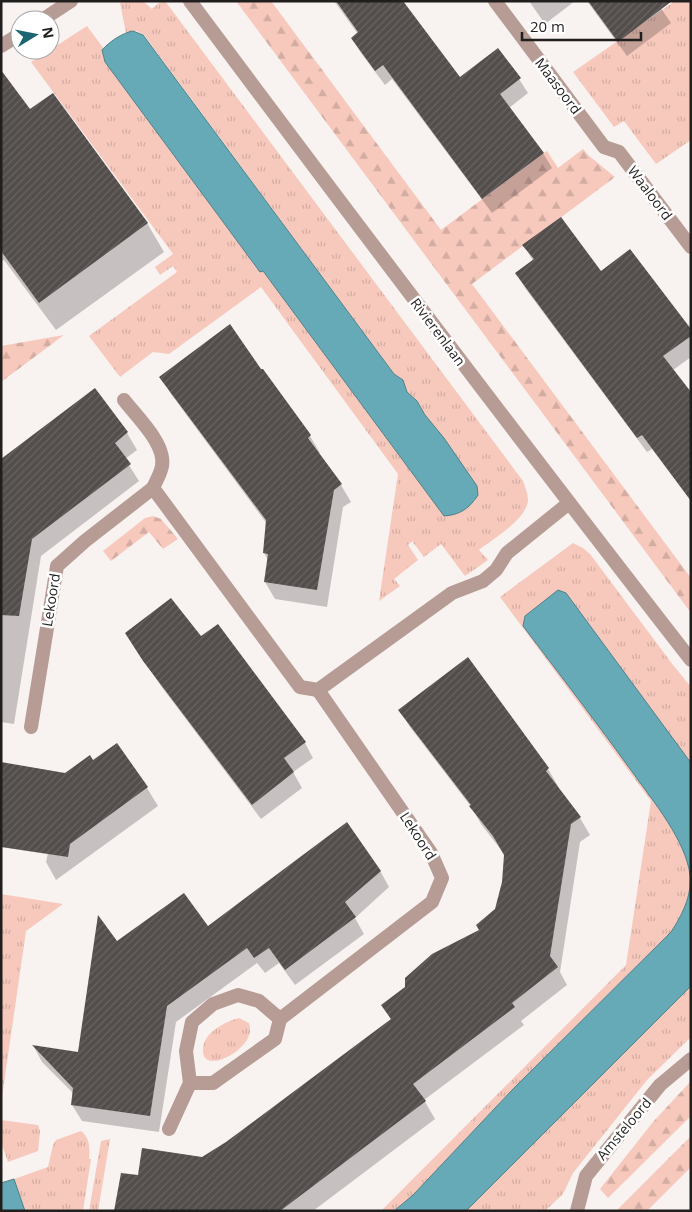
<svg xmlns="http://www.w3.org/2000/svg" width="692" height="1212" font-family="'Open Sans',sans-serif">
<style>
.grass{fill:url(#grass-tufts)}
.forest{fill:url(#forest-firs)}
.water{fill:#65aab6;stroke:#518088}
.shadow{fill:#0003}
.building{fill:url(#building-hatch)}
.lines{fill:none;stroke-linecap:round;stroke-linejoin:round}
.minor{stroke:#b69c95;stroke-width:14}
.labels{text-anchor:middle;stroke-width:5;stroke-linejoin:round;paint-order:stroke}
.street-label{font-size:14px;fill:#211f1e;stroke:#fff}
</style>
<defs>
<pattern id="grass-tufts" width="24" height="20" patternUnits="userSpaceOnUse" patternTransform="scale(1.25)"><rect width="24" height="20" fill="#f7c9bd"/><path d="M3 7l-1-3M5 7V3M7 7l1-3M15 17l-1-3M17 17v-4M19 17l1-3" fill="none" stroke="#d3aca2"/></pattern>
<pattern id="forest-firs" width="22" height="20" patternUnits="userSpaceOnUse" patternTransform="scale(1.25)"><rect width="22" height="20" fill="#f7c9bd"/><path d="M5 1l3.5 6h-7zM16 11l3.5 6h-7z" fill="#d3aca2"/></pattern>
<pattern id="building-hatch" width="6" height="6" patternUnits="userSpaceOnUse" patternTransform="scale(1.25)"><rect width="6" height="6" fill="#534e4c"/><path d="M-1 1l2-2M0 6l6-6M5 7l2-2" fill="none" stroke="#686462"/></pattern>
</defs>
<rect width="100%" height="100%" fill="#f8f2f0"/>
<!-- grass -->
<g class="grass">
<path d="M124 1H143L152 9 161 1H165L523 481C525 487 528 494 528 500 527 519 493 539 479 550L488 560 465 576 441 544 424 557 412 541 408 545 418 560 394 579 400 586 379 601 398 474 261 287 169 354 153 352 120 377 89 336 177 272 173 266 160 275 155 267 173 254 31 62 87 26 104 49 103 56 105 62 260 272 262 270 444 516C458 515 465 510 475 501L444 438 425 415 417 401 407 392 403 380 394 374 144 35 137 31 126 33 120 3Z"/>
<polygon points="675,1 691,1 691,140 656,164 624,121 614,127 573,72"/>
<path d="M573 543 583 548 590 554 673 665 691 687V763L566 593 523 626C560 675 597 723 633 773 653 801 686 841 690 875 692 896 682 915 671 932L513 1089 413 1195 394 1211H381L626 965 651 801 500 597Z"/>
<polygon points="1,894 63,904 26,931 1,1104"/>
<polygon points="691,986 691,1037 647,1080 573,1173 563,1194 545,1211 466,1211"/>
<path d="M239 1018 249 1023C250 1027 251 1031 249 1035 246 1047 222 1065 208 1060 204 1058 203 1055 203 1050 203 1033 224 1022 239 1018Z"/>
<polygon points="1,1120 38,1125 40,1131 38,1151 8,1162 1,1142"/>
<path d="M81 1131C90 1138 90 1148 89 1159H91L83 1211H25L14 1179 48 1167 53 1145 56 1140Z"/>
<polygon points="110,1139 98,1211 89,1211 101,1141"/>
</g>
<!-- forest -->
<g class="forest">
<polygon points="236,1 271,1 441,230 547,151 558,168 583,149 588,155 615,177 472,284 691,578 691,613"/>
<polygon points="64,335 1,382 1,346"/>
<polygon points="153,516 161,519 178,539 163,549 149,532 111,561 103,551 145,518"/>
<polygon points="691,1081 691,1116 608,1198 600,1189 653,1122"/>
<polygon points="691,1136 691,1167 647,1211 620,1211 618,1209"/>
</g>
<!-- water -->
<g class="water">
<path d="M133 31 143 35 394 374 403 380 407 392 417 401 425 415 444 438 477 486 478 495C470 508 460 515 444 516L263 271 260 272 105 62 102 50C109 42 122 33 133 31Z"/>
<path d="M558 590 566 593 691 763V986L466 1211H394L413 1195 513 1089 671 932C682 915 692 896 690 875 686 841 653 801 633 773 597 723 560 675 523 626L525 616Z"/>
<polygon points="14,1179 25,1211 1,1211 1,1183"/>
</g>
<!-- shadow -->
<g class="shadow">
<polygon points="334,1 401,1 460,78 519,79 528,93 509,108 543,153 552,168 492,213 392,79 385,85 361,53 352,39 358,34"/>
<polygon points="529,1 575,1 545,24"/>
<polygon points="587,1 656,1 671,23 627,56"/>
<polygon points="1,97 30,111 147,223 164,252 56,330 4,260 1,261"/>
<polygon points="524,245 601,273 691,331 691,357 673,370 691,394 691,501 652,449 647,452 525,288 516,273 533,261"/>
<polygon points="262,371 310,436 320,453 318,454 341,485 351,502 343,507 327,607 275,599 265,582 268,560 264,553 267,524 171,394 161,377"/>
<polygon points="95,390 127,433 137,450 125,459 139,481 41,556 14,724 1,722 1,460"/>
<polygon points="201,637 305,743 313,758 293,772 302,788 261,819 161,686 135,648"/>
<polygon points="468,659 548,769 558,786 557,788 580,818 590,835 580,842 560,972 567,985 521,1021 524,1025 424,1100 435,1119 313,1211 116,1211 139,1177 202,1159 227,1143 391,1020 383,1005 480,931 496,909 503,883 505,855 481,824 472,808 410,727 400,710"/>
<polygon points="117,745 147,788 158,806 56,880 46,862 65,774 93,762"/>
<polygon points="378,867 389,887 355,918 364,934 295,985 279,963 265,973 257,963 176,1022 159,1132 82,1121 72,1105 74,1094 42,1062 34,1047 79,1054 117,943 208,927"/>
</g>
<!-- building -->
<g class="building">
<polygon points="336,1 403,1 460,77 498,48 521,78 500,94 544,153 482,199 383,65 375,71 351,38 358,32"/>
<polygon points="588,1 672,1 618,42"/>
<polygon points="1,70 30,109 53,93 148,223 39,303 1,251"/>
<polygon points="561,217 601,271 630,249 691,329 691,336 663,356 691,392 691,501 642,435 637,438 515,273 534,259 522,245"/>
<polygon points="230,324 261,369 263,369 311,435 308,438 342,484 334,490 317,590 264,582 268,554 263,553 266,520 159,377"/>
<polygon points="95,388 128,432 115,443 131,464 32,539 19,616 1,615 1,459"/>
<polygon points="171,598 201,636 218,624 306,742 284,758 294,772 252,805 143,661 125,633"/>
<polygon points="468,657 549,768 546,771 581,817 571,824 550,956 558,967 512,1003 515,1007 413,1084 426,1101 280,1211 114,1211 121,1173 138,1175 142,1148 202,1157 226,1142 391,1019 381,1005 405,987 405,978 432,954 479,930 476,925 495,909 502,882 504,855 493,836 469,806 471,805 398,710"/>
<polygon points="117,743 148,787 70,844 68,857 1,847 1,762 65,773 90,755 93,760"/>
<polygon points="347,822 381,871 345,902 356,917 285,970 269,948 254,958 247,948 167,1006 150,1116 71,1105 73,1088 32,1045 78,1052 98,915 117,941 184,893 208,926"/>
</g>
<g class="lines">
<!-- minor -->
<g class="minor">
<path d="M190 1C355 222 521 442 691 660"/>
<polyline points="495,1 604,147 619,152 691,247"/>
<polyline points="42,20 71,1"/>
<polyline points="1,46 20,34"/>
<path d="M124 400C137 417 166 444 162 466 161 473 156 481 153 488"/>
<polyline points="31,727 57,566 85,541 153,488 300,687 318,690"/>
<polyline points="190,1083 186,1051 192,1022 213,1004 238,995 259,1001 280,1019"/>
<polyline points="169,1129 190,1083 213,1083 275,1039 280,1019 432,902 442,878 431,853 318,690 452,593 483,581 496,570 507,553 569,503"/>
<polyline points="577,1211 586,1176 660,1085 691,1059"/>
</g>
</g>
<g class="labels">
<!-- street labels -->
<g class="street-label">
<text transform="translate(558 86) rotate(53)" y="5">Maasoord</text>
<text transform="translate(650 193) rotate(53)" y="5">Waaloord</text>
<text transform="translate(438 332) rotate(53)" y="5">Rivierenlaan</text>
<text transform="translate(51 600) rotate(-81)" y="5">Lekoord</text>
<text transform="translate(418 836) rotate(57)" y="5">Lekoord</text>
<text transform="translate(624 1129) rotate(-50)" y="5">Amsteloord</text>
</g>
</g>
<!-- border -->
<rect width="692" height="1212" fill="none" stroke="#211f1e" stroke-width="5"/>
<!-- north arrow -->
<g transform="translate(35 35) rotate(80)"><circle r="24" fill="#ffffff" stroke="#a6a5a5"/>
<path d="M0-4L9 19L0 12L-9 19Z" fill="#1a6571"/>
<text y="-8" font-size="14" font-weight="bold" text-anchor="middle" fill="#211f1e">N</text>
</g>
<!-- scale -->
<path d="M522 32v8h119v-8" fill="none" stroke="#211f1e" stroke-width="2.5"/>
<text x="530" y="32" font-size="15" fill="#211f1e" stroke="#ffffff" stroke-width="4" paint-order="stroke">20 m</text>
</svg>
